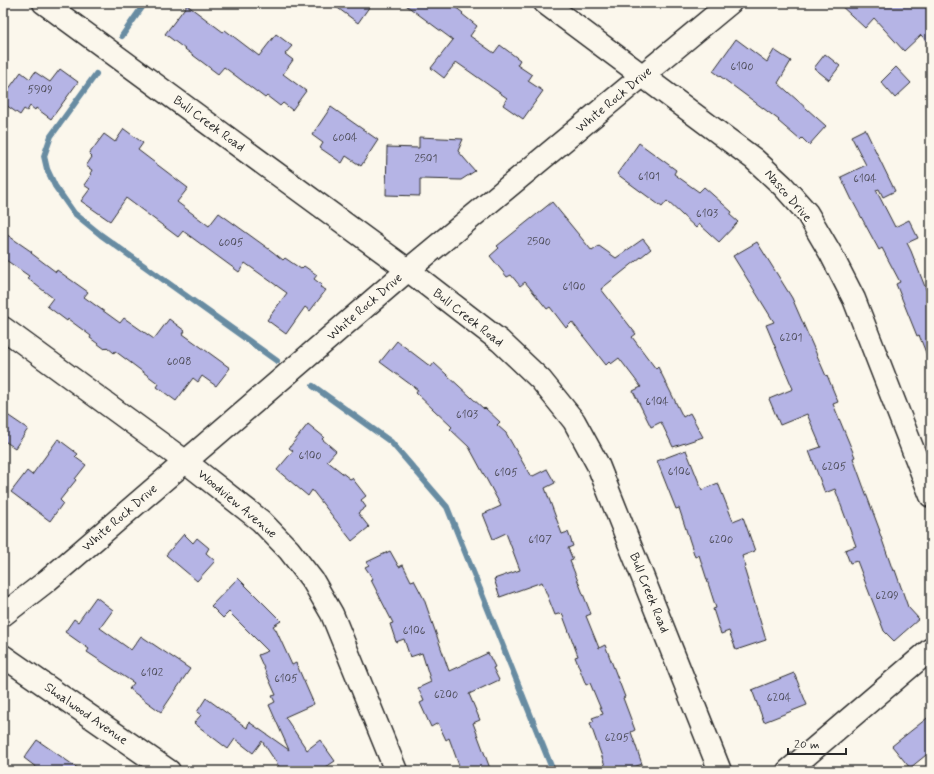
<svg xmlns="http://www.w3.org/2000/svg" width="934" height="774" font-family="Mynerve,sans-serif">
<style>
.lines{fill:none;stroke-linecap:round;stroke-linejoin:round}
.stream{stroke:#688ca2;stroke-width:6}
.building{fill:#b5b4e5;stroke:#2b2b2b}
.minor-casing{stroke:#2b2b2b;stroke-width:25}
.minor{stroke:#fbf7ec;stroke-width:22}
.labels{text-anchor:middle;dominant-baseline:central;stroke-width:4;stroke-linejoin:round;paint-order:stroke}
.number-label{font-size:11px;fill:#4e4d5a}
.street-label{font-size:13px;fill:#2b2b2b;stroke:#fbf7ec}
</style>
<rect width="100%" height="100%" fill="#fbf7ec"/>
<filter id="ink" filterUnits="userSpaceOnUse"><feTurbulence type="fractalNoise" baseFrequency=".025" numOctaves="2"/><feDisplacementMap in="SourceGraphic" scale="8" xChannelSelector="R" yChannelSelector="G"/><feConvolveMatrix kernelMatrix="1 2 1 2 8 2 1 2 1" color-interpolation-filters="sRGB"/></filter>
<g filter="url(#ink)">
<g class="lines">
<!-- stream -->
<path class="stream" d="M 122,36 L 145,3
M 96,74 L 51,136 L 44,156 L 47,169 L 55,186 L 74,213 L 101,235 L 277,361
M 313,386 L 391,442 L 447,507 L 553,771"/>
</g>
<!-- building -->
<path class="building" d="M 331,3 L 372,3 L 358,23 Z
M 403,3 L 450,3 L 463,13 L 462,14 L 477,26 L 470,36 L 494,53 L 500,45 L 520,60 L 517,65 L 532,75 L 528,81 L 543,91 L 523,119 L 503,105 L 507,98 L 456,62 L 444,78 L 431,68 L 453,40 Z
M 838,3 L 931,3 L 931,46 L 921,35 L 904,51 L 874,18 L 865,28 Z
M 187,5 L 223,32 L 225,30 L 259,56 L 276,34 L 292,46 L 285,54 L 293,60 L 283,74 L 306,91 L 292,110 L 283,103 L 280,106 L 267,96 L 265,98 L 224,67 L 218,74 L 165,34 Z
M 736,39 L 767,62 L 774,50 L 791,61 L 778,83 L 826,126 L 809,145 L 802,138 L 800,140 L 778,121 L 779,120 L 713,71 Z
M 825,54 L 840,66 L 829,80 L 814,68 Z
M 896,67 L 911,83 L 895,98 L 881,82 Z
M 60,69 L 78,82 L 51,119 L 36,108 L 35,110 L 30,106 L 27,111 L 24,109 L 20,115 L 3,103 L 3,97 L 21,72 L 30,79 L 35,72 L 50,82 Z
M 331,107 L 378,140 L 361,166 L 346,156 L 342,163 L 320,148 L 323,143 L 312,135 Z
M 124,129 L 143,143 L 138,150 L 188,188 L 177,202 L 209,226 L 219,213 L 273,252 L 283,260 L 285,258 L 301,269 L 304,266 L 317,275 L 314,279 L 322,285 L 320,287 L 326,290 L 310,311 L 305,307 L 286,334 L 267,320 L 287,293 L 245,263 L 239,272 L 183,231 L 178,237 L 126,198 L 110,221 L 81,201 L 90,189 L 84,185 L 91,175 L 90,174 L 92,170 L 86,166 L 92,157 L 89,154 L 104,134 L 115,142 Z
M 865,129 L 895,191 L 883,197 L 879,189 L 876,190 L 895,227 L 909,220 L 918,238 L 907,243 L 911,251 L 931,302 L 931,363 L 930,363 L 919,335 L 917,336 L 896,284 L 900,282 L 882,248 L 879,250 L 852,200 L 841,177 L 866,165 L 851,136 Z
M 419,137 L 463,139 L 458,151 L 475,171 L 461,180 L 420,179 L 420,196 L 386,195 L 387,147 L 419,148 Z
M 639,143 L 676,170 L 674,174 L 699,192 L 704,187 L 732,212 L 730,215 L 738,222 L 719,242 L 699,224 L 696,228 L 667,201 L 662,207 L 617,174 Z
M 552,202 L 592,251 L 599,246 L 616,258 L 643,239 L 651,249 L 601,289 L 636,334 L 632,337 L 656,369 L 658,367 L 683,417 L 690,413 L 703,437 L 673,447 L 661,422 L 651,427 L 633,391 L 641,387 L 619,358 L 611,364 L 609,362 L 606,365 L 572,322 L 566,328 L 550,307 L 547,309 L 525,282 L 520,286 L 511,275 L 507,277 L 490,256 L 499,248 L 497,246 Z
M 3,232 L 32,252 L 31,253 L 56,272 L 57,270 L 88,292 L 84,297 L 120,323 L 124,318 L 154,339 L 169,319 L 185,331 L 183,334 L 230,368 L 216,386 L 202,376 L 198,382 L 193,378 L 176,401 L 157,387 L 159,384 L 115,351 L 114,353 L 107,347 L 105,349 L 90,338 L 91,336 L 68,319 L 67,321 L 47,306 L 53,298 L 27,278 L 29,276 L 3,258 Z
M 757,242 L 792,298 L 826,376 L 827,375 L 838,402 L 833,404 L 855,457 L 853,458 L 865,491 L 880,531 L 879,531 L 893,571 L 895,570 L 908,607 L 919,619 L 894,641 L 884,631 L 857,561 L 850,563 L 845,550 L 856,546 L 835,489 L 825,493 L 809,451 L 821,447 L 807,414 L 780,425 L 769,399 L 793,389 L 766,325 L 774,322 L 733,256 Z
M 397,341 L 431,367 L 434,363 L 484,409 L 485,408 L 500,422 L 497,425 L 506,433 L 531,477 L 547,469 L 555,483 L 545,488 L 562,534 L 568,532 L 573,546 L 568,548 L 573,560 L 570,561 L 591,614 L 586,616 L 599,648 L 605,645 L 625,697 L 623,698 L 635,730 L 631,732 L 642,764 L 623,771 L 607,771 L 590,723 L 594,721 L 592,718 L 603,714 L 590,683 L 586,685 L 575,657 L 578,656 L 562,613 L 555,615 L 542,582 L 500,597 L 494,579 L 520,570 L 506,533 L 493,539 L 483,514 L 501,506 L 469,447 L 450,429 L 452,427 L 416,393 L 418,390 L 380,362 Z
M 3,412 L 28,429 L 15,448 L 3,440 Z
M 308,424 L 324,437 L 322,439 L 336,451 L 327,461 L 350,479 L 352,478 L 366,496 L 361,500 L 366,507 L 358,513 L 369,527 L 352,541 L 312,490 L 308,496 L 277,470 L 293,451 L 289,448 Z
M 58,439 L 78,454 L 75,457 L 86,465 L 75,479 L 76,480 L 60,500 L 63,503 L 50,521 L 11,492 L 27,471 L 32,475 Z
M 686,450 L 702,490 L 718,483 L 733,521 L 743,517 L 755,551 L 742,556 L 746,567 L 744,568 L 766,640 L 736,650 L 729,631 L 721,634 L 713,609 L 716,608 L 699,555 L 695,557 L 679,508 L 676,509 L 657,461 Z
M 184,534 L 193,543 L 197,538 L 209,548 L 206,553 L 215,561 L 197,581 L 166,555 Z
M 390,551 L 399,567 L 403,565 L 411,581 L 414,580 L 424,599 L 449,671 L 488,653 L 495,667 L 493,668 L 499,680 L 469,694 L 480,720 L 473,723 L 491,771 L 461,771 L 449,738 L 446,740 L 438,723 L 431,727 L 420,703 L 424,701 L 418,688 L 431,682 L 422,653 L 410,657 L 404,639 L 396,642 L 390,624 L 393,623 L 371,580 L 373,579 L 365,567 L 369,565 L 367,562 Z
M 238,578 L 281,621 L 273,626 L 276,630 L 292,665 L 296,663 L 314,704 L 285,717 L 307,750 L 320,740 L 335,761 L 320,771 L 282,771 L 262,741 L 253,753 L 235,739 L 228,749 L 194,723 L 201,715 L 197,712 L 206,698 L 247,728 L 249,722 L 289,750 L 269,705 L 275,702 L 272,696 L 276,695 L 258,655 L 268,651 L 229,612 L 223,618 L 211,606 Z
M 96,597 L 113,610 L 100,628 L 131,650 L 141,636 L 190,669 L 161,712 L 129,689 L 134,683 L 87,652 L 89,649 L 65,632 L 74,619 L 78,622 Z
M 794,673 L 807,705 L 764,722 L 752,690 Z
M 931,715 L 931,751 L 910,768 L 892,746 Z
M 37,740 L 82,771 L 41,771 L 24,758 Z"/>
<g class="lines">
<defs>
<path id="minor" d="M 44,3 L 408,270 L 500,341 L 541,380 L 574,421 L 598,465 L 720,771
M 545,3 L 754,159 L 783,186 L 807,213 L 831,254 L 854,299 L 931,496
M 3,328 L 186,462 L 261,521 L 289,550 L 313,581 L 332,614 L 396,771
M 3,615 L 48,580 L 408,270 L 730,3
M 3,656 L 169,771
M 788,771 L 931,649"/>
</defs>
<!-- minor casing -->
<use href="#minor" class="minor-casing"/>
<!-- minor -->
<use href="#minor" class="minor"/>
</g>
</g>
<g class="labels">
<!-- number labels -->
<g class="number-label">
<text x="742" y="67">6100</text>
<text x="40" y="90">5909</text>
<text x="345" y="138">6004</text>
<text x="426" y="159">2501</text>
<text x="649" y="177">6101</text>
<text x="865" y="179">6104</text>
<text x="707" y="214">6103</text>
<text x="539" y="242">2500</text>
<text x="231" y="243">6005</text>
<text x="574" y="287">6100</text>
<text x="791" y="338">6201</text>
<text x="179" y="362">6008</text>
<text x="657" y="402">6104</text>
<text x="467" y="415">6103</text>
<text x="310" y="456">6100</text>
<text x="834" y="467">6205</text>
<text x="679" y="472">6106</text>
<text x="506" y="473">6105</text>
<text x="540" y="540">6107</text>
<text x="721" y="540">6200</text>
<text x="887" y="596">6209</text>
<text x="414" y="631">6106</text>
<text x="152" y="673">6102</text>
<text x="286" y="679">6105</text>
<text x="446" y="695">6200</text>
<text x="779" y="698">6204</text>
<text x="617" y="738">6205</text>
</g>
<!-- street labels -->
<g class="street-label">
<text transform="translate(614 100) rotate(-40)">White Rock Drive</text>
<text transform="translate(209 124) rotate(36)">Bull Creek Road</text>
<text transform="translate(788 196) rotate(49)">Nasco Drive</text>
<text transform="translate(365 307) rotate(-41)">White Rock Drive</text>
<text transform="translate(468 318) rotate(38)">Bull Creek Road</text>
<text transform="translate(237 504) rotate(40)">Woodview Avenue</text>
<text transform="translate(120 518) rotate(-41)">White Rock Drive</text>
<text transform="translate(649 593) rotate(68)">Bull Creek Road</text>
<text transform="translate(86 714) rotate(35)">Shoalwood Avenue</text>
</g>
</g>
<!-- margin -->
<rect width="934" height="774" fill="none" stroke="#fbf7ec" stroke-width="16"/>
<rect x="8" y="8" width="918" height="758" fill="none" stroke="#2b2b2b" stroke-width="1.5" filter="url(#ink)"/>
<!-- scale -->
<path d="M788 748v6h58v-6" fill="none" stroke="#2b2b2b" stroke-width="2"/>
<text x="794" y="748" font-size="12" fill="#2b2b2b" stroke="#fbf7ec" stroke-width="3" paint-order="stroke">20 m</text>
</svg>
